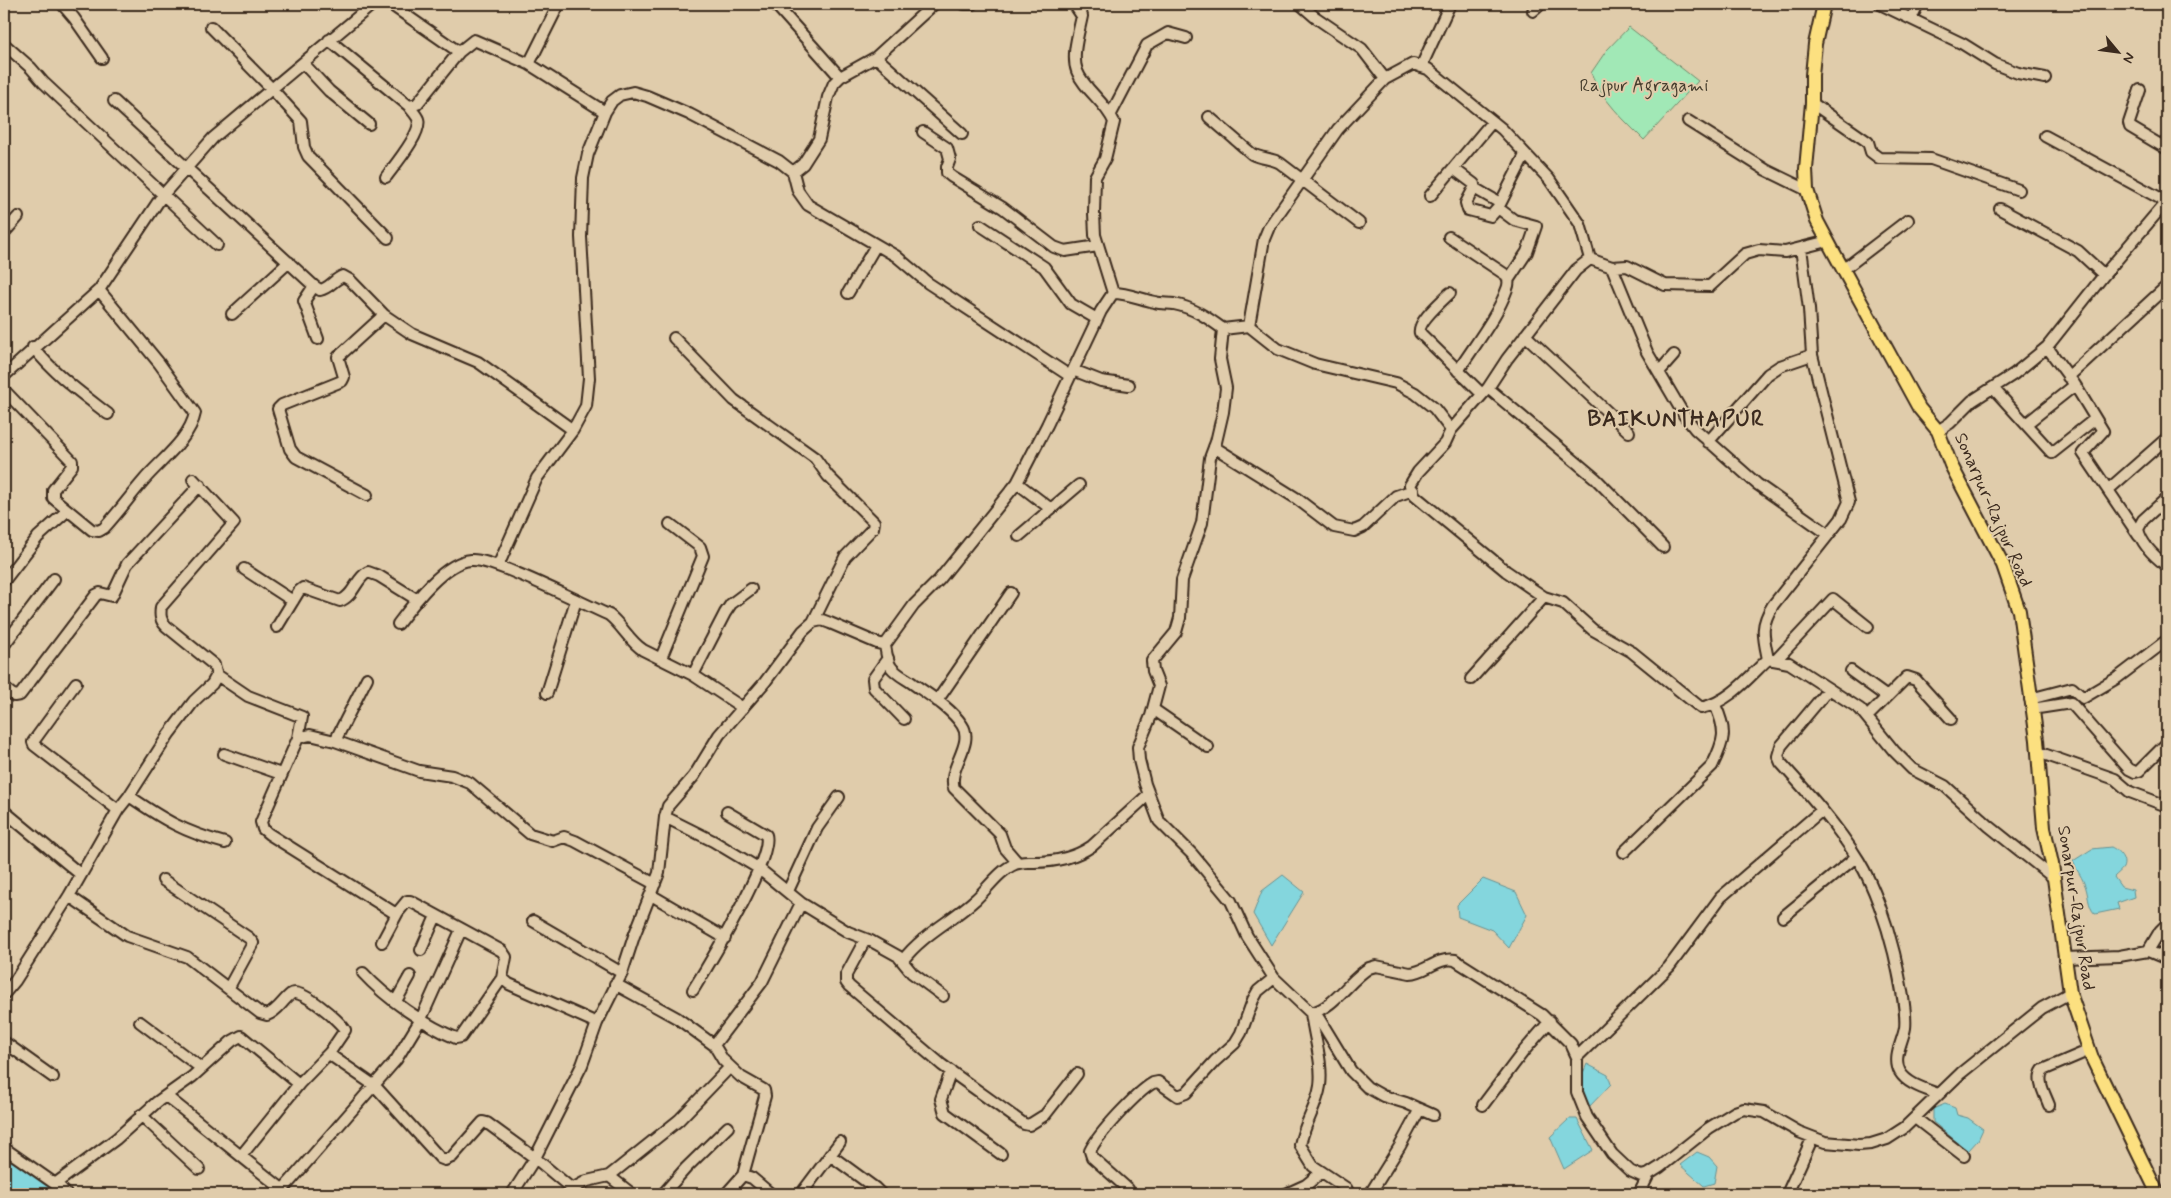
<svg xmlns="http://www.w3.org/2000/svg" width="2171" height="1198" font-family="Mynerve,sans-serif">
<style>
.green{fill:#a1e8b6;stroke:#6e896a}
.water{fill:#84d6dd;stroke:#679191}
.lines{fill:none;stroke-linecap:round;stroke-linejoin:round}
.minor-casing{stroke:#3b2a1e;stroke-width:14}
.major-casing{stroke:#3b2a1e;stroke-width:16}
.minor{stroke:#e0ccab;stroke-width:10}
.major{stroke:#fce080;stroke-width:12}
.labels{text-anchor:middle;dominant-baseline:central;stroke-width:4;stroke-linejoin:round;paint-order:stroke}
.park-label{font-size:18px;fill:#453d2d;stroke:#e0ccab}
.street-label{font-size:18px;fill:#3b2a1e;stroke:#e0ccab}
.district-label{font-size:22px;font-weight:bold;letter-spacing:1px;fill:#3b2a1e;stroke:#e0ccab}
</style>
<rect width="100%" height="100%" fill="#e0ccab"/>
<filter id="ink" filterUnits="userSpaceOnUse"><feTurbulence type="fractalNoise" baseFrequency=".02" numOctaves="2"/><feDisplacementMap in="SourceGraphic" scale="10" xChannelSelector="R" yChannelSelector="G"/><feConvolveMatrix kernelMatrix="1 2 1 2 8 2 1 2 1" color-interpolation-filters="sRGB"/></filter>
<g filter="url(#ink)">
<!-- green -->
<path class="green" d="M 1629,27 L 1698,81 L 1644,140 C 1624,120 1602,100 1591,73 L 1606,51 Z"/>
<!-- water -->
<path class="water" d="M 2111,847 C 2118,850 2127,859 2123,868 C 2121,871 2117,874 2114,877 L 2121,887 L 2133,890 L 2134,897 L 2117,903 L 2119,909 L 2095,914 C 2087,906 2089,893 2084,883 C 2081,875 2076,870 2073,861 L 2092,849 Z
M 1283,875 L 1304,892 L 1271,945 L 1253,914 L 1262,891 Z
M 1483,879 L 1516,892 L 1527,915 L 1509,948 L 1492,930 L 1458,917 L 1457,905 Z
M 1587,1064 L 1608,1075 L 1611,1084 L 1587,1109 L 1580,1080 Z
M 1945,1104 L 1955,1108 L 1957,1115 L 1968,1118 L 1983,1129 L 1978,1140 L 1968,1151 L 1933,1122 L 1933,1109 Z
M 1569,1119 L 1577,1119 L 1593,1150 L 1564,1169 L 1550,1137 Z
M 1697,1152 L 1709,1157 L 1717,1166 L 1714,1183 L 1704,1186 L 1680,1165 Z
M 11,1161 L 52,1184 L 59,1194 L 4,1194 L 4,1172 Z"/>
<g class="lines">
<defs>
<path id="minor" d="M 62,4 L 74,18 L 102,58
M 390,4 L 459,52
M 775,4 L 840,77
M 964,4 L 972,4
M 1074,4 L 1082,16 C 1079,32 1071,55 1077,71 C 1084,90 1105,101 1114,122 L 1105,159 L 1095,177 L 1094,213 L 1095,235 L 1113,293
M 1300,4 L 1315,17 L 1362,49 L 1385,79
M 1880,4 L 1963,44 L 1995,64 L 2018,73 L 2045,78
M 1533,11 L 1541,4
M 1911,19 L 1918,4
M 211,27 L 272,89 L 301,121 L 304,147 L 308,156 L 388,238
M 329,40 L 409,106 L 417,104 L 459,52 L 474,40 L 529,64 L 605,112
M 4,44 L 31,68 L 43,82 L 217,245
M 876,57 L 962,134
M 303,63 L 329,91 L 369,124
M 529,64 L 559,4
M 1421,67 L 1450,4
M 2140,90 L 2129,123 L 2130,127 L 2167,149
M 114,101 L 314,286 L 320,290 C 330,288 333,280 343,276 L 350,280 L 384,315 L 412,334 L 478,362 L 573,430
M 1812,103 L 1868,142 L 1871,152 L 1879,158 L 1931,159 L 2019,190
M 1111,114 L 1147,45 L 1168,33 L 1186,38
M 1209,117 L 1252,154 C 1262,159 1271,158 1280,163 L 1359,223
M 1688,121 L 1766,170 L 1807,190
M 923,132 L 947,148 L 950,159 L 947,167 L 947,173 L 952,177 L 1003,208 L 1054,247 L 1065,251 L 1098,246
M 2045,136 L 2167,202
M 1454,169 L 1474,184 L 1474,188
M 793,172 L 803,164 L 819,139 L 828,97 L 834,83 L 840,77 L 876,57 L 934,4
M 386,177 C 394,166 423,132 418,119 C 416,114 411,110 409,106
M 1430,196 L 1492,122
M 1498,208 L 1491,216 L 1468,210 L 1466,203 L 1474,188 L 1500,203
M 2000,209 L 2078,251 L 2104,275
M 980,225 L 1044,267 L 1071,304 L 1097,319
M 4,233 L 18,217
M 1449,237 L 1506,275 C 1509,279 1509,284 1507,289 C 1497,317 1474,346 1458,371
M 1828,241 L 1785,252 L 1759,250 L 1745,254 L 1710,286 L 1665,285 L 1627,266 L 1612,267 L 1590,259 L 1576,270 L 1507,359 L 1488,388 L 1451,430 L 1445,443 L 1418,472 L 1410,485 L 1415,496 L 1506,571 L 1544,597 L 1563,603 L 1593,630 L 1632,652 L 1701,708 C 1729,702 1748,678 1768,659 L 1789,663 L 1860,709 L 1894,751 L 1912,769 L 1945,786 L 1989,826 L 2054,878
M 1612,267 L 1647,352 L 1684,415 L 1695,429 L 1757,484 L 1828,534
M 1844,269 L 1908,220
M 1509,279 L 1527,252 L 1536,226 L 1514,220 L 1498,208 L 1525,155
M 314,286 L 304,301 L 318,339
M 848,293 L 876,245
M 1450,293 C 1441,302 1417,322 1420,333 L 1482,394
M 232,314 L 289,262
M 1249,326 L 1264,239 L 1269,227 L 1338,129 L 1385,79 L 1413,64 L 1428,69 L 1502,129 L 1549,179 L 1580,224 L 1590,259
M 1223,329 L 1249,326 L 1278,349 L 1315,364 L 1396,383 L 1415,393 L 1434,408 L 1451,430
M 1525,335 L 1629,432
M 674,338 L 734,400 L 815,458 L 828,476 L 874,522 L 873,528 L 845,557 L 813,622
M 33,347 C 54,374 81,393 108,414
M 1073,370 L 1101,381 L 1129,385
M 1659,372 L 1674,355
M 4,376 L 99,290 L 162,196 L 213,138 L 373,4
M 2068,377 L 2167,286
M 2075,385 L 2103,431 L 2083,453 L 2139,536
M 1488,388 L 1595,478 L 1663,547
M 1993,388 L 2052,453 L 2095,419
M 4,390 L 72,461 L 72,466 L 53,490 L 53,498 L 92,530 L 99,531 L 104,528 C 118,513 130,496 144,480 C 160,461 190,439 195,413 L 159,363 L 99,290
M 2026,424 L 2075,385 L 2047,347
M 1938,431 L 1950,423 L 1972,401 L 2014,374 L 2047,347 L 2104,275 L 2166,202
M 1708,442 L 1768,374 L 1780,366 L 1812,355
M 1214,447 L 1296,498 L 1334,527 L 1354,531 L 1363,527 L 1396,496 L 1413,490
M 1017,483 L 1051,509
M 2109,489 L 2167,438
M 367,495 L 296,457 L 290,449 L 278,409 L 282,405 L 342,381 L 344,377 L 338,357 L 384,315
M 2167,498 L 2143,520 L 2138,529 C 2141,544 2155,557 2167,566
M 1019,536 L 1079,485
M 498,566 L 537,478 L 573,430 L 586,406 L 589,378 L 581,237 L 583,178 L 588,154 L 605,112 L 612,101 L 620,95 L 633,92 L 647,96 L 689,114 L 779,161 L 793,172 L 798,191 L 808,205 L 896,256 L 928,283 L 1070,376
M 244,569 L 293,601
M 4,581 L 38,537 L 67,511
M 398,624 C 413,604 444,562 471,560 C 494,558 583,604 609,615 C 622,625 629,641 643,650 L 693,675 L 743,708
M 277,627 L 299,591 L 303,588 L 340,601 C 354,596 356,578 368,572 L 379,576 L 416,599
M 4,645 L 54,579
M 885,645 C 886,651 887,661 891,667 C 896,674 905,678 912,683 C 929,695 951,708 962,725 C 975,744 947,768 954,788 L 1000,834 L 1005,848 L 1018,863
M 661,658 L 703,556 L 700,547 L 670,524
M 888,658 L 873,679 L 874,688 L 904,719
M 1768,659 C 1763,635 1760,626 1773,605 L 1841,519 L 1849,502 L 1812,355 L 1809,309 L 1801,248
M 1776,660 L 1833,599 L 1868,627
M 1851,671 L 1887,697
M 217,675 L 248,696 L 302,717 L 298,738
M 693,675 L 725,613 L 731,604 L 751,589
M 1471,679 L 1544,597
M 76,683 L 33,742 L 34,745 L 118,810
M 4,688 L 14,696 L 20,695 L 96,595 L 100,593 L 112,596 L 127,564 L 200,485
M 1828,690 L 1781,746 L 1778,756 L 1781,763 C 1809,794 1837,825 1859,861 C 1874,886 1887,924 1894,953 C 1898,970 1907,1012 1905,1028 C 1903,1041 1892,1058 1900,1072 C 1907,1084 1925,1089 1938,1094
M 547,693 L 576,600
M 2030,699 L 2072,688 L 2083,698 L 2117,678 L 2167,640
M 937,701 L 1011,593
M 1153,709 L 1208,747
M 2032,709 L 2071,703 L 2129,769 L 2135,772 L 2139,771 L 2167,743
M 1867,717 L 1907,677 L 1916,680 L 1951,719
M 335,741 L 367,678
M 2038,752 L 2115,779 L 2130,792 L 2167,806
M 224,754 L 281,774
M 129,796 C 164,820 184,832 225,843
M 4,811 L 80,874
M 665,817 L 713,841 L 758,868 L 801,903 L 848,932 L 871,941 L 898,956 L 912,973 L 943,996
M 1624,852 L 1712,766 C 1725,740 1727,731 1715,705
M 163,880 L 249,938 L 253,943 L 229,987
M 788,891 L 817,828 L 839,797
M 651,895 L 725,938
M 69,896 L 127,936 L 187,957 L 260,1013 L 267,1015 C 278,1011 282,1001 291,994 C 301,987 340,1021 345,1030 L 330,1052 L 333,1057 L 375,1086 L 440,1158 L 445,1160 L 452,1157 L 483,1122 L 487,1123 L 535,1158 L 572,1189
M 1783,917 L 1856,857
M 533,921 L 622,973
M 865,940 L 846,975 L 846,982 L 849,986 L 942,1065 L 1024,1124 L 1029,1125 L 1045,1115 L 1077,1074
M 382,942 L 398,912
M 421,950 L 436,916
M 2148,951 L 2160,931 L 2167,924
M 2065,958 L 2119,956 L 2148,951 L 2167,959
M 903,960 C 923,934 952,921 976,899 C 988,888 1000,870 1015,864 C 1022,861 1027,862 1034,862 C 1054,862 1076,857 1092,846 L 1149,794
M 363,973 C 386,998 424,1025 456,1038 L 461,1037 L 502,978
M 615,984 L 677,1018 L 714,1045 L 723,1060 L 741,1077 L 764,1090 L 765,1096 L 743,1175
M 693,990 C 708,966 774,857 766,835 L 727,812
M 4,994 L 15,981 L 69,896 L 118,810 L 129,796 L 169,734 L 194,701 L 212,684 L 217,675 L 214,665 L 166,626 C 160,620 160,615 161,607 L 234,523 L 193,479
M 396,1001 L 410,976
M 1315,1012 L 1351,1071 L 1367,1087 L 1383,1096 L 1406,1103 L 1433,1115
M 1311,1013 C 1314,1037 1323,1062 1320,1086 C 1317,1107 1304,1124 1300,1145 L 1313,1166 L 1346,1188 L 1349,1194
M 140,1022 L 201,1068
M 597,1023 L 509,984 L 502,978 L 506,957 L 502,951 L 410,901 L 407,901 L 398,912 L 393,912 L 269,834 L 263,829 L 261,822 L 298,738 L 310,735 L 335,741 L 419,771 L 452,776 L 470,783 L 530,834 L 553,841 L 564,837 L 575,841 L 655,884
M 4,1042 L 53,1077
M 714,1045 L 762,982 L 801,903
M 1577,1057 L 1669,967 L 1721,897 L 1822,810
M 951,1071 L 941,1099 L 945,1113 L 1001,1154
M 166,1096 L 282,1189
M 1483,1105 L 1523,1052 L 1550,1021
M 2049,1105 C 2045,1094 2036,1080 2043,1070 L 2090,1050
M 141,1115 L 199,1169
M 1915,1118 L 1964,1156
M 4,1148 L 61,1188 L 66,1194
M 830,1155 L 875,1188 L 881,1194
M 241,1156 L 299,1084 L 330,1052
M 609,1176 L 632,1194
M 55,1184 L 116,1139 L 157,1102 L 192,1077 L 232,1041 L 241,1036 L 299,1084
M 1128,1189 L 1092,1157 L 1090,1151 C 1098,1134 1137,1092 1153,1083 L 1158,1082 L 1178,1096 L 1186,1093 L 1215,1061 L 1235,1043 L 1241,1033 L 1253,1000 L 1258,991 L 1274,978
M 279,1194 L 396,1060 L 421,1019 L 461,930
M 512,1194 L 535,1158 L 582,1065 L 597,1023 L 622,973 L 634,936 L 659,873 L 665,817 L 668,806 L 694,776 L 719,735 L 765,682 L 803,631 L 813,622 L 822,620 L 830,623 L 877,643 L 885,645 L 914,605 L 939,580 L 1017,483 L 1047,425 L 1101,311 L 1113,293 C 1128,293 1140,299 1155,302 C 1161,304 1168,303 1174,304 C 1194,308 1208,318 1223,329 L 1220,359 L 1226,388 L 1223,412 L 1216,442 L 1210,458 L 1202,523 L 1182,580 L 1180,618 L 1176,632 L 1152,661 L 1153,671 L 1159,686 L 1151,716 L 1138,747 L 1139,760 L 1145,784 L 1159,821 L 1192,854 L 1231,901 L 1247,936 L 1274,978 L 1311,1013 C 1334,1008 1349,980 1369,968 L 1376,966 L 1410,973 C 1427,972 1437,957 1455,960 L 1542,1015 L 1571,1044 L 1577,1057 L 1577,1092 L 1587,1117 L 1612,1154 L 1630,1171 L 1641,1176 L 1649,1174 L 1660,1167 L 1709,1128 L 1735,1112 L 1744,1109 L 1764,1112 L 1799,1132 L 1825,1142 L 1859,1145 L 1871,1144 L 1887,1139 L 1904,1128 L 1961,1073 L 2042,1008 L 2070,993
M 571,1194 L 572,1189 L 587,1181 L 609,1176 L 679,1120 L 730,1067
M 663,1194 L 686,1168 L 728,1127
M 726,1194 L 743,1175 L 752,1178 L 771,1194
M 801,1194 L 840,1142
M 1286,1194 L 1306,1185 L 1322,1172
M 1370,1194 L 1400,1146 L 1420,1109
M 1639,1194 L 1649,1174
M 1787,1194 L 1812,1139"/>
<path id="major" d="M 1824,4 L 1815,44 L 1812,75 L 1812,103 L 1806,169 L 1807,190 L 1817,221 L 1833,251 L 1919,408 L 1938,431 L 1951,465 L 2003,565 L 2019,611 L 2037,740 L 2044,828 L 2052,864 L 2070,993 L 2092,1058 L 2158,1194"/>
</defs>
<!-- minor casing -->
<use href="#minor" class="minor-casing"/>
<!-- major casing -->
<use href="#major" class="major-casing"/>
<!-- minor -->
<use href="#minor" class="minor"/>
<!-- major -->
<use href="#major" class="major"/>
</g>
</g>
<g class="labels">
<!-- park labels -->
<g class="park-label">
<text x="1644" y="86">Rajpur Agragami</text>
</g>
<!-- street labels -->
<g class="street-label">
<text transform="translate(1993 510) rotate(66)">Sonarpur-Rajpur Road</text>
<text transform="translate(2076 908) rotate(81)">Sonarpur-Rajpur Road</text>
</g>
<!-- district labels -->
<g class="district-label">
<text x="1676" y="420">BAIKUNTHAPUR</text>
</g>
</g>
<!-- margin -->
<rect width="2171" height="1198" fill="none" stroke="#e0ccab" stroke-width="20"/>
<rect x="10" y="10" width="2151" height="1178" fill="none" stroke="#3b2a1e" stroke-width="2" filter="url(#ink)"/>
<!-- north arrow -->
<g transform="translate(2118 52) rotate(119)" stroke="#e0ccab" stroke-width="4" paint-order="stroke">
<path d="M0-4L9 19L0 12L-9 19Z" fill="#3b2a1e"/>
<text y="-8" font-size="14" font-weight="bold" text-anchor="middle" fill="#3b2a1e">N</text>
</g>
</svg>
